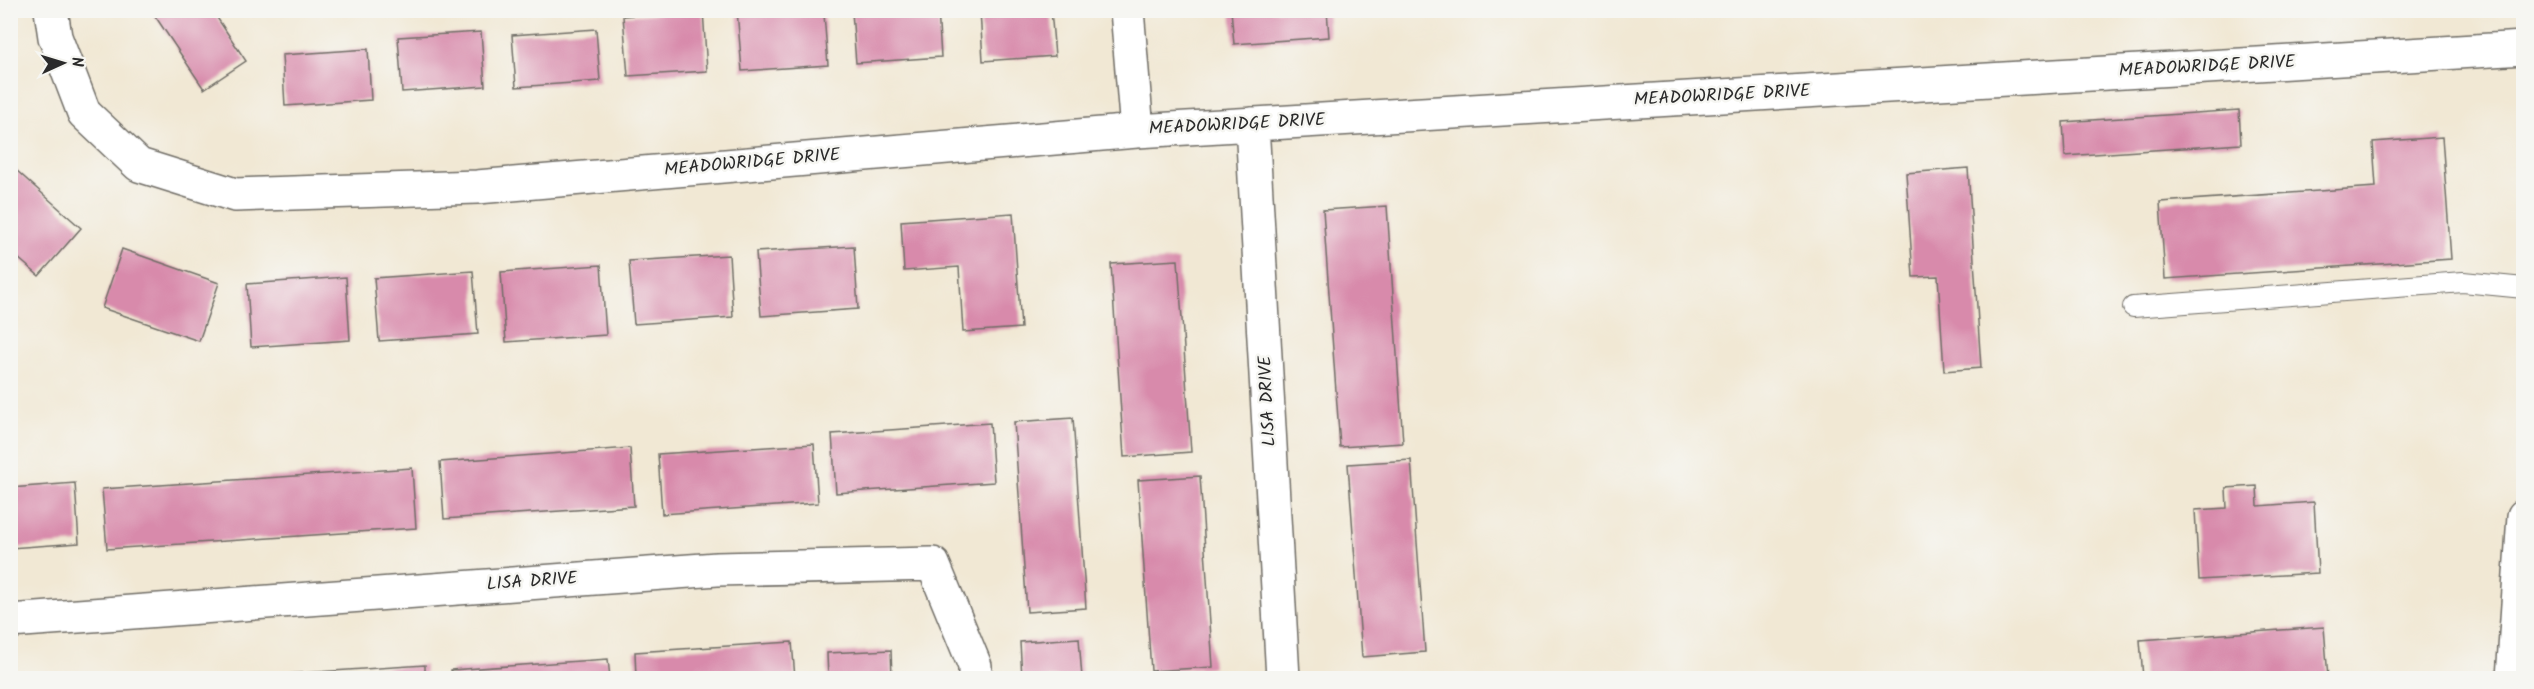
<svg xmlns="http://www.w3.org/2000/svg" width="2534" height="689" font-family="Kalam,sans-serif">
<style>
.building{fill:#d88aab}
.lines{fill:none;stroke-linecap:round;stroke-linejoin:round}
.service-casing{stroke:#706d66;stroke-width:22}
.minor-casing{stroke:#706d66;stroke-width:36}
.tertiary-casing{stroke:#706d66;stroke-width:36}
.service{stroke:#fff;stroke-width:20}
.minor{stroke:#fff;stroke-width:33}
.tertiary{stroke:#fff;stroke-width:33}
.labels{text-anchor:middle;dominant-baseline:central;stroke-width:5;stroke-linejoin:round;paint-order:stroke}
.street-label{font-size:18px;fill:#2b2b2b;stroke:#f6f6f2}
</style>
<rect width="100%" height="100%" fill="#f6f6f2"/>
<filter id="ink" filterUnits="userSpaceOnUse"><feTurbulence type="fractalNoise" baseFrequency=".0167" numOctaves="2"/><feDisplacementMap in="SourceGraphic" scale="12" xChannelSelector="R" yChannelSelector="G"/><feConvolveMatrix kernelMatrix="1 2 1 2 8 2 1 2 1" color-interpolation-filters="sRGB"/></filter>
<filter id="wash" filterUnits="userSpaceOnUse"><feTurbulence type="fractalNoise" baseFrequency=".008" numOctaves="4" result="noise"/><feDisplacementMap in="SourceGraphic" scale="24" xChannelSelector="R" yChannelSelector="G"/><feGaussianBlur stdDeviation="1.35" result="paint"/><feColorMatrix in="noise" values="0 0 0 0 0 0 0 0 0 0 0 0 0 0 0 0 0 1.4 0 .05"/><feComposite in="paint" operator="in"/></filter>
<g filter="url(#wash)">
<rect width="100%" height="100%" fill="#f1e8d4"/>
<g id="blocks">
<!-- building -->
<path class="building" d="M 151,10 L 212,10 L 246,61 L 204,89 Z
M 703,10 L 707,71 L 628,76 L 623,16 Z
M 737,10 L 797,10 L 797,16 L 824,14 L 828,65 L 742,71 Z
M 870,10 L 938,10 L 941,57 L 856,63 L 852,12 Z
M 980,10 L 1051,10 L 1055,56 L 983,61 Z
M 1231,10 L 1327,10 L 1329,37 L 1234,44 Z
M 596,29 L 600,81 L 516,87 L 512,35 Z
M 481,32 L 485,86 L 402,92 L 398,37 Z
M 368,49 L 371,100 L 285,106 L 282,55 Z
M 2239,110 L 2241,144 L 2065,156 L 2063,122 Z
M 2442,137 L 2451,259 L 2165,279 L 2160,202 L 2376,187 L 2373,142 Z
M 1968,168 L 1981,368 L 1944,371 L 1938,276 L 1913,277 L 1906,173 Z
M 16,170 L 81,228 L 39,276 L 10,251 L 10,176 Z
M 1387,206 L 1403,443 L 1340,447 L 1323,210 Z
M 1013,213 L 1021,328 L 963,332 L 959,267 L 904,271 L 901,221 Z
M 854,246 L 858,309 L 761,316 L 756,252 Z
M 122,249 L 219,283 L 199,341 L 102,308 Z
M 729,255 L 733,317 L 634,324 L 629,261 Z
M 1178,260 L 1191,452 L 1124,457 L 1111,264 Z
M 601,265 L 606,335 L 506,342 L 501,272 Z
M 473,271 L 478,334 L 379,341 L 374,278 Z
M 346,277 L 350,340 L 251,347 L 247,284 Z
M 1073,418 L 1086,608 L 1027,612 L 1014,422 Z
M 990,423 L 994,482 L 836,493 L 832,434 Z
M 814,444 L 818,503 L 662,514 L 658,454 Z
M 630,448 L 634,506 L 444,519 L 440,462 Z
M 1411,460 L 1425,652 L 1362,657 L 1348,464 Z
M 412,468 L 416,528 L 107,549 L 102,489 Z
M 1200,476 L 1213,667 L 1151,671 L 1138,480 Z
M 75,483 L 79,543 L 10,548 L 10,488 Z
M 2257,486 L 2258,506 L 2314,502 L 2318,573 L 2199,580 L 2195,510 L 2227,508 L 2226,488 Z
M 2324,627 L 2328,678 L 2143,678 L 2140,640 Z
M 1079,638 L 1082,678 L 1022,678 L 1020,642 Z
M 792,642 L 795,678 L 636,678 L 635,652 Z
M 891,650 L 892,678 L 828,678 L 827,653 Z
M 608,659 L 610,678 L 452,678 L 451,670 Z
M 425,665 L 425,678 L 240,678 L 240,677 Z"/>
</g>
</g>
<g filter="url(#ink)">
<use href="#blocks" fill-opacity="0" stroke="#706d66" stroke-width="1.5"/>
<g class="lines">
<defs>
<path id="service" d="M 2133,307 L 2463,282 L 2524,288"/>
<path id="minor" d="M 51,10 L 55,37 L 84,113 L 139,165 L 235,195 L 477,187 L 1137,131 L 2524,48
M 1127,10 L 1137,131
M 1252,124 L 1283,678
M 10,621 L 717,569 L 933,564 L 975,666 L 975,678"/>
<path id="tertiary" d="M 2513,678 L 2524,516"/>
</defs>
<!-- service casing -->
<use href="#service" class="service-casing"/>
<!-- minor casing -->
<use href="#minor" class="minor-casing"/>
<!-- tertiary casing -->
<use href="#tertiary" class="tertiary-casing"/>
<!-- service -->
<use href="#service" class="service"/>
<!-- minor -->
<use href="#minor" class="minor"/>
<!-- tertiary -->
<use href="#tertiary" class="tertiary"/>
</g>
</g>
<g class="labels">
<!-- street labels -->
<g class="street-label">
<text transform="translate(2207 67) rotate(-3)">MEADOWRIDGE DRIVE</text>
<text transform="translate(1722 96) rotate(-3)">MEADOWRIDGE DRIVE</text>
<text transform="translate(1237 125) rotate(-3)">MEADOWRIDGE DRIVE</text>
<text transform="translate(752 163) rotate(-5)">MEADOWRIDGE DRIVE</text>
<text transform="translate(1268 401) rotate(-93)">LISA DRIVE</text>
<text transform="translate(532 582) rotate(-4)">LISA DRIVE</text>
</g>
</g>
<!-- margin -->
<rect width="2534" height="689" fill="none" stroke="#f6f6f2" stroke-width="36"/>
<!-- north arrow -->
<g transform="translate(63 63) rotate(86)" stroke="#f6f6f2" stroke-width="4.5" paint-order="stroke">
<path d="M0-4.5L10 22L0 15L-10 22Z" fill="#2b2b2b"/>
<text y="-9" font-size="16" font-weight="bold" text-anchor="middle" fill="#2b2b2b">N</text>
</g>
</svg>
